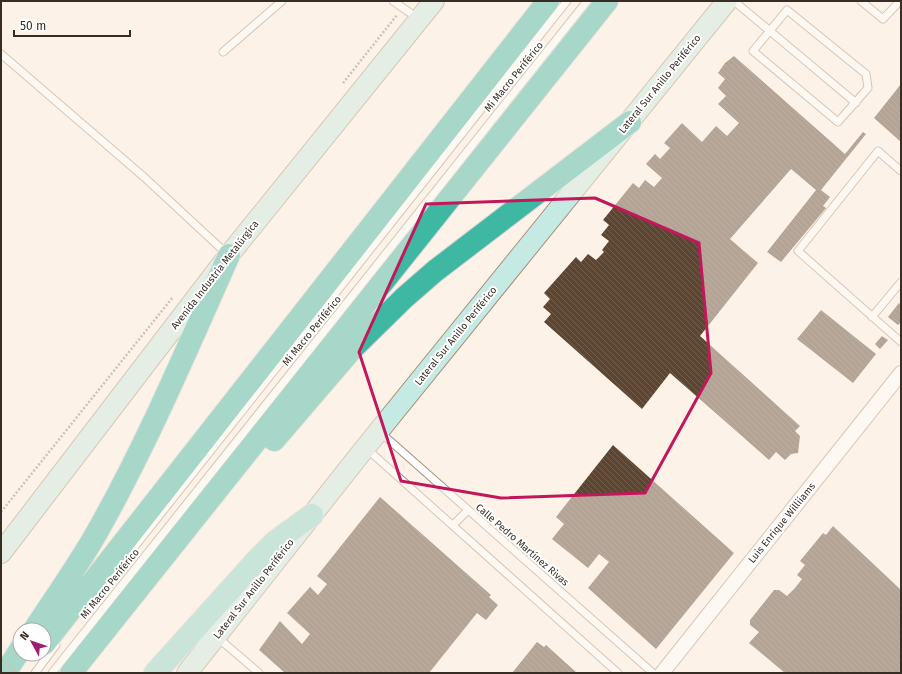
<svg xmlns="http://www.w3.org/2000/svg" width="902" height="674" font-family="'Fira Sans',sans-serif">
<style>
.building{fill:url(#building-back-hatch)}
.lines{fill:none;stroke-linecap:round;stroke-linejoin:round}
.lane-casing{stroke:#a9907a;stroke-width:9}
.street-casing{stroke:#a9907a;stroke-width:16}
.secondary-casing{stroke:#a9907a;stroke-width:22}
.primary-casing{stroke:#d3d1cf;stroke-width:24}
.highway-casing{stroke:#d3d1cf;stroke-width:24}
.path{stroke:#938980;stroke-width:2.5;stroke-dasharray:2 2;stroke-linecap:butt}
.lane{stroke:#fff;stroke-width:7}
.street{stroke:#fff;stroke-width:14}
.secondary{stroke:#c5e9e3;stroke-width:20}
.primary{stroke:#8bd4c8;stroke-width:22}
.highway{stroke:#3eb7a3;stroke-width:22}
.path-bridge{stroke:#938980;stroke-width:2.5;stroke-dasharray:2 2;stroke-linecap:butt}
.marked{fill:none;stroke:#c2185b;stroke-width:3;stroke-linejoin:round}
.labels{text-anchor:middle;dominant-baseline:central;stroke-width:4;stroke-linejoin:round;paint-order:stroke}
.street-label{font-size:10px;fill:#372d24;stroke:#fff}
</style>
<defs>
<pattern id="building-back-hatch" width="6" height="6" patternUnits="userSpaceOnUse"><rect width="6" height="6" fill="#5c4632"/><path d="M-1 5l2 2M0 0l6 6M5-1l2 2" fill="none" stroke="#715e4e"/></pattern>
</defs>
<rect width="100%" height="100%" fill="#fdf2e8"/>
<!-- building -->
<path class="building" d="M 734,56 L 845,154 L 863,132 L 866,134 L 821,190 L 830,197 L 823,206 L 826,208 L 781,262 L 767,252 L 816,190 L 791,169 L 730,239 L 758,263 L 700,336 L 800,426 L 795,431 L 800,436 L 798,453 L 791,454 L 785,460 L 776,452 L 769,460 L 670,373 L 642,409 L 544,322 L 551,314 L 543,307 L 550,299 L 544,293 L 576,257 L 581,262 L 588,254 L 596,260 L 604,252 L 602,250 L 609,241 L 601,235 L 609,225 L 603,220 L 633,183 L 639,188 L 645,180 L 654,187 L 662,178 L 646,164 L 655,154 L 660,159 L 670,148 L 664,143 L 682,123 L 702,142 L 716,126 L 727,136 L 739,123 L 718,104 L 726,96 L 718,88 L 725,79 L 718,73 L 725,63 Z
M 901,84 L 901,142 L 874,118 Z
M 899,303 L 901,305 L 901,322 L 898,325 L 888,317 Z
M 821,310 L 876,354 L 853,383 L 797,339 Z
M 882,336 L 888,340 L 880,349 L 875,344 Z
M 613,445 L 734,553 L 656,649 L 588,588 L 609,562 L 599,554 L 588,568 L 552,539 L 564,524 L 556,517 Z
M 380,497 L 491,595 L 489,597 L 498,605 L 486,620 L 477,613 L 429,673 L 285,673 L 259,650 L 280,621 L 302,644 L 310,634 L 287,613 L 310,587 L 318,595 L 327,584 L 317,576 Z
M 833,526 L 901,590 L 901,673 L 785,673 L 749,643 L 759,632 L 750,625 L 750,620 L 774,590 L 779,590 L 787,596 L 795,588 L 802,579 L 797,575 L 805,565 L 800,561 L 823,533 L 826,535 Z
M 537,642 L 544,647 L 546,645 L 577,673 L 512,673 Z"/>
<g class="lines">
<defs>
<path id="lane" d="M 393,1 L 419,19
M 734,1 L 856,103
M 861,1 L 883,19 L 900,1
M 787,10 L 866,74 L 868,88 L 838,122 L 753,51 Z
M 223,52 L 282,1
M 1,54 L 144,177 L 227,254
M 901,171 L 878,151 L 798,251 L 901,342
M 872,317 L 901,282
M 380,432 L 653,673
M 367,449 L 618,673
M 453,525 L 468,510
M 94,598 L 567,1
M 217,637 L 259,673
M 35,673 L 56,645
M 52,673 L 587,1"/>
<path id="street" d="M 662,673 L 901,373"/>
<path id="secondary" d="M 1,553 L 229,255 L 434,1
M 187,673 L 365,448 L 727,1"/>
<path id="primary" d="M 155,673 L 257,560 L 275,542 L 312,515"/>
<path id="highway" d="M 274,440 L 353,348 L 404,298 L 435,271 L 630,122
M 34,630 C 55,598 77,567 96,534 C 147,444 187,349 229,255
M 44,644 L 548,1
M 5,673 L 20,650
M 71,673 L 607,1"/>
</defs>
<!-- lane casing -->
<use href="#lane" class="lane-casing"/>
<!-- street casing -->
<use href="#street" class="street-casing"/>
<!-- secondary casing -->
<use href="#secondary" class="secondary-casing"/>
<!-- primary casing -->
<use href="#primary" class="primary-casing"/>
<!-- highway casing -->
<use href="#highway" class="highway-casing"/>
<!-- path -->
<path class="path" d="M 343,83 L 397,15
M 1,512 L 173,297"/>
<!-- lane -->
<use href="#lane" class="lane"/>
<!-- street -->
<use href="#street" class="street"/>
<!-- secondary -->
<use href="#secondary" class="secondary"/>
<!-- primary -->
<use href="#primary" class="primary"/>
<!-- highway -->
<use href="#highway" class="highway"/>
<!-- path-bridge -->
<path class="path-bridge" d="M 2,660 L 17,673"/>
</g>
<!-- marked area -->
<path d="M0 0H902V674H0ZM 595,198 L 699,243 L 711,373 L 645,493 L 501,498 L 401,481 L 359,352 L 426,204 Z" fill="#fdf2e8" fill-opacity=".55" fill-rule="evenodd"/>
<path class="marked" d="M 595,198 L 699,243 L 711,373 L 645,493 L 501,498 L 401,481 L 359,352 L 426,204 Z"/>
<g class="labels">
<!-- street labels -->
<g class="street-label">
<text transform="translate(514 77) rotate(-51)">Mi Macro Periférico</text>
<text transform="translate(660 84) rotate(-51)">Lateral Sur Anillo Periférico</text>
<text transform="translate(215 275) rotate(-52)">Avenida Industria Metalúrgica</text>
<text transform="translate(312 331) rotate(-51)">Mi Macro Periférico</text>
<text transform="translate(456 336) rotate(-51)">Lateral Sur Anillo Periférico</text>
<text transform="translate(782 523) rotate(-51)">Luis Enrique Williiams</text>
<text transform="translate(522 545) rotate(41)">Calle Pedro Martínez Rivas</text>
<text transform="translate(110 584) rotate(-51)">Mi Macro Periférico</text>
<text transform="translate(254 589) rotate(-52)">Lateral Sur Anillo Periférico</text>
</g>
</g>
<!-- border -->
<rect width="902" height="674" fill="none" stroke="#372d24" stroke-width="4"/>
<!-- north arrow -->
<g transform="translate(32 642) rotate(310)"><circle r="19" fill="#ffffff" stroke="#afaba7"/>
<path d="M0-3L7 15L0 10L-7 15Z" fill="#9f1e70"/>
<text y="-6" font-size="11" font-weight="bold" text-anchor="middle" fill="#372d24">N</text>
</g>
<!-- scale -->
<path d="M14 30v6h116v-6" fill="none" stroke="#372d24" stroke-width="2"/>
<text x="20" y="30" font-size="12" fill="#372d24" stroke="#ffffff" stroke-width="3" paint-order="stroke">50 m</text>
</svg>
